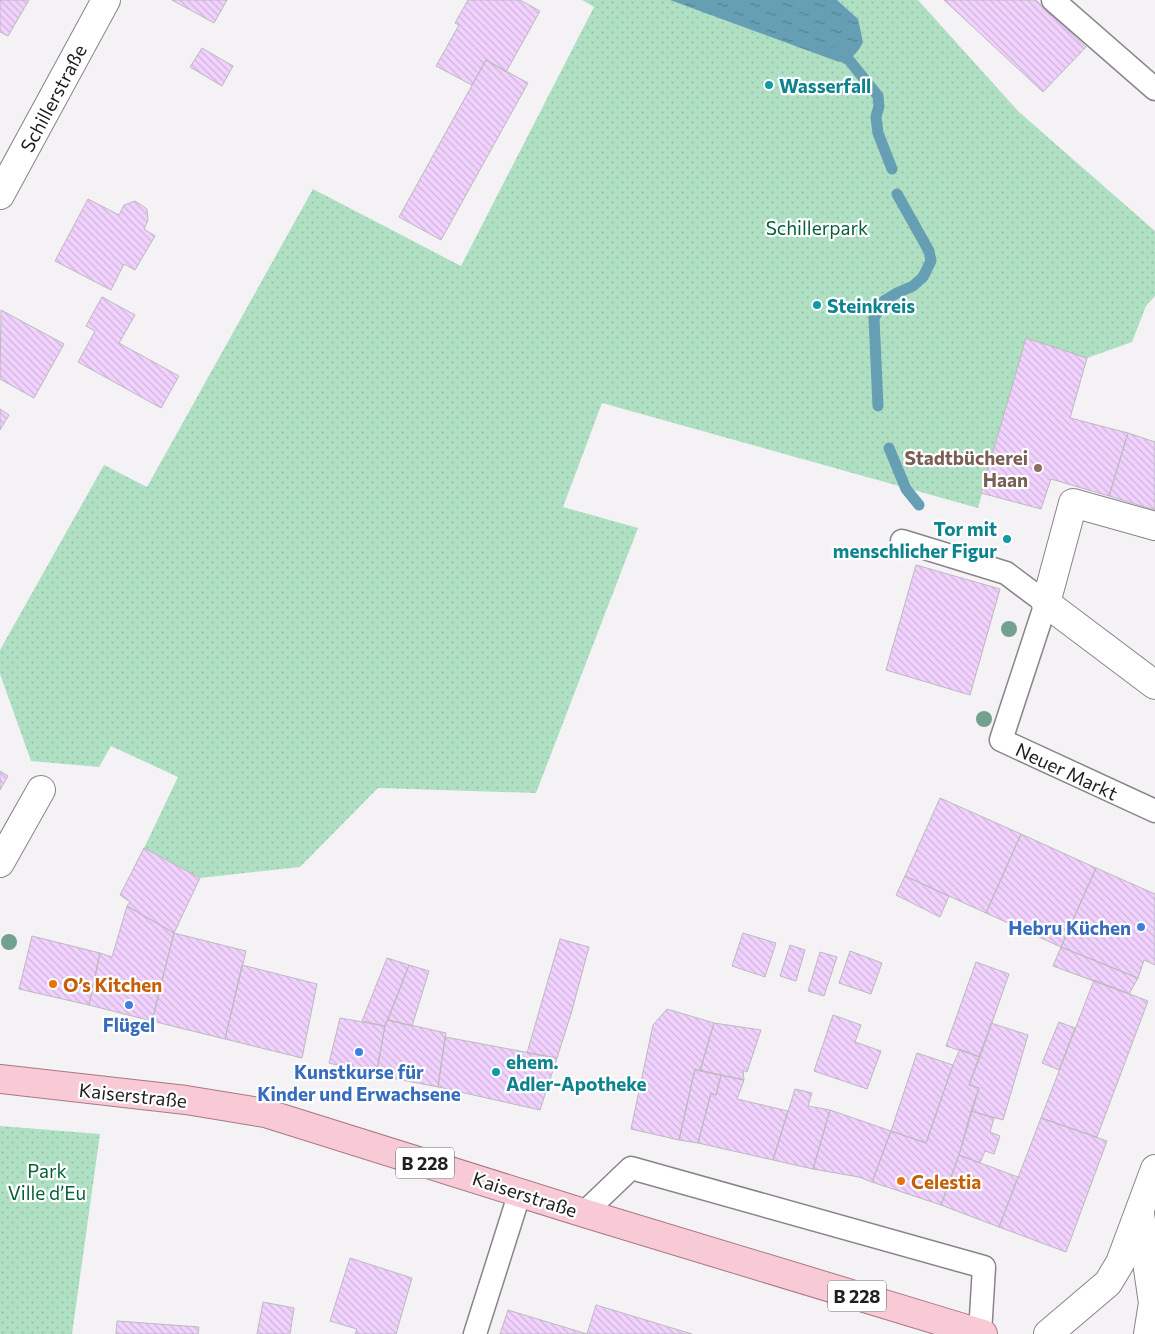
<svg xmlns="http://www.w3.org/2000/svg" width="1155" height="1334" font-family="Commissioner,sans-serif">
<style>
.park{fill:url(#park-dots)}
.water{fill:url(#water-ripples)}
.lines{fill:none;stroke-linecap:round;stroke-linejoin:round}
.stream{stroke:#669fb3;stroke-width:11}
.building{fill:url(#building-back-hatch);stroke:#bcbabd}
.service-casing{stroke:#878588;stroke-width:25}
.pedestrian-casing{stroke:#878588;stroke-width:30}
.minor-casing{stroke:#878588;stroke-width:30}
.primary-casing{stroke:#a97783;stroke-width:30}
.service{stroke:#fff;stroke-width:22}
.pedestrian{stroke:#fff;stroke-width:28}
.minor{stroke:#fff;stroke-width:28}
.primary{stroke:#f8cad5;stroke-width:28}
.tree{fill:#72a18f}
.culture-dot{fill:#0f9aa8;stroke:#fff;stroke-width:2}
.education-dot{fill:#8d6e63;stroke:#fff;stroke-width:2}
.shop-dot{fill:#3f7fe0;stroke:#fff;stroke-width:2}
.food-dot{fill:#e8710a;stroke:#fff;stroke-width:2}
.labels{text-anchor:middle;dominant-baseline:central;stroke-width:4.5;stroke-linejoin:round;paint-order:stroke}
.shield{fill:#fff;stroke:#626262;stroke-width:1}
.shield-label{font-size:18px;font-weight:bold;fill:#1f1e1f}
.culture-label{font-size:19px;font-weight:bold;fill:#0d838f;stroke:#fff;text-anchor:start}
.street-label{font-size:19px;fill:#1f1e1f;stroke:#fff}
.park-label{font-size:19px;fill:#075f3a;stroke:#fff}
.education-label{font-size:19px;font-weight:bold;fill:#785e54;stroke:#fff;text-anchor:end}
.shop-label{font-size:19px;font-weight:bold;fill:#366cbe;stroke:#fff}
.food-label{font-size:19px;font-weight:bold;fill:#c56008;stroke:#fff;text-anchor:start}
</style>
<defs>
<pattern id="park-dots" width="8" height="8" patternUnits="userSpaceOnUse" patternTransform="scale(1.25)"><rect width="8" height="8" fill="#b0e0c3"/><path d="M2 2h.1M6 6h.1" fill="none" stroke="#97c0a7" stroke-width="1.8" stroke-linecap="round"/></pattern>
<pattern id="water-ripples" width="26" height="14" patternUnits="userSpaceOnUse" patternTransform="scale(1.25)"><rect width="26" height="14" fill="#669fb3"/><path d="M2 4q2-2 4 0t4 0M15 11q2-2 4 0t4 0" fill="none" stroke="#538191"/></pattern>
<pattern id="building-back-hatch" width="6" height="6" patternUnits="userSpaceOnUse" patternTransform="scale(1.25)"><rect width="6" height="6" fill="#f1d2fe"/><path d="M-1 5l2 2M0 0l6 6M5-1l2 2" fill="none" stroke="#ceb4d9"/></pattern>
</defs>
<rect width="100%" height="100%" fill="#f5f2f6"/>
<!-- park -->
<path class="park" d="M 582,0 L 918,0 L 1019,112 L 1155,231 L 1155,296 L 1146,306 L 1132,342 L 1087,358 L 1026,338 L 978,508 L 602,403 L 563,507 L 638,528 L 536,793 L 378,788 L 300,867 L 200,878 L 144,848 L 178,777 L 111,746 L 99,767 L 31,761 L 0,674 L 0,650 L 104,465 L 147,487 L 313,189 L 461,266 L 594,7 Z
M 0,1126 L 100,1134 L 72,1334 L 0,1334 Z"/>
<!-- water -->
<path class="water" d="M 670,0 L 837,0 L 858,19 L 863,42 C 857,54 852,59 839,62 Z"/>
<g class="lines">
<!-- stream -->
<path class="stream" d="M 836,52 L 849,60 L 878,96 L 879,106 L 876,117 L 878,133 L 892,169
M 878,406 L 874,318 L 884,301 L 897,293 L 913,286 L 923,277 L 931,261 L 929,251 L 897,194
M 889,448 L 906,489 L 919,505"/>
</g>
<!-- building -->
<path class="building" d="M 0,0 L 29,0 L 8,36 L 0,32 Z
M 172,0 L 227,0 L 214,23 Z
M 468,0 L 520,0 L 540,11 L 506,72 L 486,60 L 472,85 L 436,66 L 459,25 L 455,23 Z
M 944,0 L 1036,0 L 1086,47 L 1043,92 Z
M 202,48 L 233,66 L 222,86 L 190,67 Z
M 486,60 L 528,83 L 441,240 L 399,217 Z
M 88,199 L 119,215 L 124,205 L 135,201 L 147,209 L 148,220 L 144,229 L 155,236 L 135,270 L 124,264 L 111,290 L 55,261 Z
M 102,297 L 135,315 L 119,343 L 179,376 L 161,408 L 78,362 L 95,331 L 86,326 Z
M 1,310 L 64,344 L 34,398 L 0,379 Z
M 1026,338 L 1087,358 L 1070,418 L 1128,433 L 1109,496 L 1051,479 L 1041,509 L 981,493 Z
M 0,409 L 9,415 L 0,430 Z
M 1128,433 L 1155,442 L 1155,510 L 1109,496 Z
M 916,565 L 1000,589 L 970,695 L 886,670 Z
M 0,771 L 8,776 L 0,790 Z
M 940,798 L 1021,834 L 986,913 L 905,876 Z
M 1021,834 L 1096,868 L 1061,947 L 986,913 Z
M 144,848 L 200,878 L 174,933 L 127,906 L 130,902 L 120,895 Z
M 1096,868 L 1155,894 L 1155,965 L 1144,960 L 1138,978 L 1061,947 Z
M 905,876 L 949,896 L 940,917 L 896,895 Z
M 127,906 L 174,933 L 152,1021 L 89,1005 L 100,953 L 112,957 Z
M 174,933 L 246,951 L 225,1039 L 152,1021 Z
M 743,933 L 776,943 L 765,977 L 732,966 Z
M 32,936 L 100,953 L 89,1005 L 19,989 Z
M 560,939 L 589,947 L 571,1014 L 557,1058 L 527,1053 Z
M 790,945 L 805,950 L 796,981 L 780,976 Z
M 1061,947 L 1138,978 L 1129,994 L 1053,966 Z
M 850,951 L 882,963 L 871,994 L 839,983 Z
M 820,952 L 837,957 L 824,996 L 808,991 Z
M 387,958 L 409,965 L 385,1026 L 362,1021 Z
M 976,962 L 1009,974 L 980,1057 L 946,1046 Z
M 242,965 L 317,984 L 302,1058 L 225,1039 Z
M 409,965 L 429,971 L 412,1026 L 388,1020 Z
M 1094,980 L 1148,1001 L 1097,1137 L 1041,1118 Z
M 667,1009 L 714,1023 L 700,1071 L 695,1069 L 679,1140 L 631,1129 L 653,1025 Z
M 833,1015 L 861,1025 L 855,1042 L 881,1051 L 867,1089 L 814,1071 Z
M 340,1018 L 385,1026 L 376,1075 L 329,1063 Z
M 388,1020 L 446,1033 L 438,1087 L 376,1075 L 385,1026 Z
M 1059,1022 L 1075,1028 L 1059,1070 L 1042,1063 Z
M 714,1023 L 761,1030 L 747,1072 L 743,1070 L 744,1080 L 700,1071 Z
M 991,1023 L 1028,1035 L 1003,1120 L 971,1111 L 979,1088 L 969,1085 Z
M 445,1037 L 557,1058 L 540,1110 L 438,1087 Z
M 960,1049 L 980,1057 L 969,1085 L 979,1088 L 959,1155 L 941,1205 L 872,1182 L 891,1131 L 926,1143 L 953,1065 Z
M 917,1053 L 953,1065 L 926,1143 L 891,1131 Z
M 695,1069 L 721,1075 L 716,1095 L 711,1093 L 698,1143 L 679,1140 Z
M 721,1075 L 744,1080 L 737,1099 L 788,1111 L 773,1160 L 698,1143 L 711,1093 L 716,1095 Z
M 795,1089 L 812,1093 L 808,1106 L 830,1110 L 813,1169 L 773,1160 Z
M 830,1110 L 891,1131 L 872,1182 L 859,1177 L 813,1169 Z
M 971,1111 L 994,1118 L 990,1132 L 1000,1136 L 994,1154 L 985,1151 L 980,1163 L 959,1155 Z
M 1041,1118 L 1107,1141 L 1066,1252 L 999,1227 Z
M 959,1155 L 1018,1177 L 999,1227 L 941,1205 Z
M 350,1258 L 412,1278 L 396,1334 L 355,1334 L 357,1329 L 330,1321 Z
M 263,1302 L 294,1308 L 290,1334 L 257,1334 Z
M 596,1305 L 692,1334 L 587,1334 Z
M 508,1310 L 587,1334 L 500,1334 Z
M 117,1321 L 199,1327 L 198,1334 L 116,1334 Z"/>
<g class="lines">
<defs>
<path id="service" d="M 1053,0 L 1155,89
M 902,541 L 1006,573 L 1046,603 L 1001,740 L 1155,811
M 584,1213 L 631,1168 L 984,1267 L 980,1333
M 475,1334 L 520,1192"/>
<path id="pedestrian" d="M 1155,526 L 1073,503 L 1046,603 L 1155,685
M 0,863 L 41,790"/>
<path id="minor" d="M 0,195 L 106,0
M 1140,1214 L 1153,1303 L 1148,1334
M 1048,1334 L 1108,1283 L 1120,1263 L 1155,1169"/>
<path id="primary" d="M 0,1079 L 186,1100 L 265,1113 L 584,1213 L 983,1334"/>
</defs>
<!-- service casing -->
<use href="#service" class="service-casing"/>
<!-- pedestrian casing -->
<use href="#pedestrian" class="pedestrian-casing"/>
<!-- minor casing -->
<use href="#minor" class="minor-casing"/>
<!-- primary casing -->
<use href="#primary" class="primary-casing"/>
<!-- service -->
<use href="#service" class="service"/>
<!-- pedestrian -->
<use href="#pedestrian" class="pedestrian"/>
<!-- minor -->
<use href="#minor" class="minor"/>
<!-- primary -->
<use href="#primary" class="primary"/>
</g>
<!-- trees -->
<g class="tree">
<circle cx="1009" cy="629" r="8"/>
<circle cx="984" cy="719" r="8"/>
<circle cx="9" cy="942" r="8"/>
</g>
<!-- markers -->
<g class="culture-dot">
<circle cx="769" cy="85" r="5"/>
<circle cx="817" cy="305" r="5"/>
<circle cx="1007" cy="539" r="5"/>
<circle cx="496" cy="1072" r="5"/>
</g>
<circle class="education-dot" cx="1038" cy="468" r="5"/>
<g class="shop-dot">
<circle cx="1141" cy="927" r="5"/>
<circle cx="129" cy="1005" r="5"/>
<circle cx="359" cy="1052" r="5"/>
</g>
<g class="food-dot">
<circle cx="53" cy="984" r="5"/>
<circle cx="901" cy="1181" r="5"/>
</g>
<g class="labels">
<!-- shield labels -->
<g class="shield">
<rect x="396" y="1147.5" width="58" height="31" rx="4"/>
<rect x="828" y="1280.5" width="58" height="31" rx="4"/>
</g>
<g class="shield-label">
<text x="425" y="1163">B 228</text>
<text x="857" y="1296">B 228</text>
</g>
<!-- culture labels -->
<g class="culture-label">
<text x="779" y="85">Wasserfall</text>
<text x="827" y="305">Steinkreis</text>
<text x="997" y="528" text-anchor="end">Tor mit<tspan x="997" dy="22">menschlicher Figur</tspan></text>
<text x="506" y="1061">ehem.<tspan x="506" dy="22">Adler-Apotheke</tspan></text>
</g>
<!-- street labels -->
<g class="street-label">
<text transform="translate(53 98) rotate(-62)">Schillerstraße</text>
<text transform="translate(1067 771) rotate(25)">Neuer Markt</text>
<text transform="translate(133 1095) rotate(6)">Kaiserstraße</text>
<text transform="translate(525 1194) rotate(18)">Kaiserstraße</text>
</g>
<!-- park labels -->
<g class="park-label">
<text x="817" y="227">Schillerpark</text>
<text x="47" y="1170">Park<tspan x="47" dy="22">Ville d’Eu</tspan></text>
</g>
<!-- education labels -->
<g class="education-label">
<text x="1028" y="457">Stadtbücherei<tspan x="1028" dy="22">Haan</tspan></text>
</g>
<!-- shop labels -->
<g class="shop-label">
<text x="1131" y="927" text-anchor="end">Hebru Küchen</text>
<text x="129" y="1024">Flügel</text>
<text x="359" y="1071">Kunstkurse für<tspan x="359" dy="22">Kinder und Erwachsene</tspan></text>
</g>
<!-- food labels -->
<g class="food-label">
<text x="63" y="984">O’s Kitchen</text>
<text x="911" y="1181">Celestia</text>
</g>
</g>
</svg>
